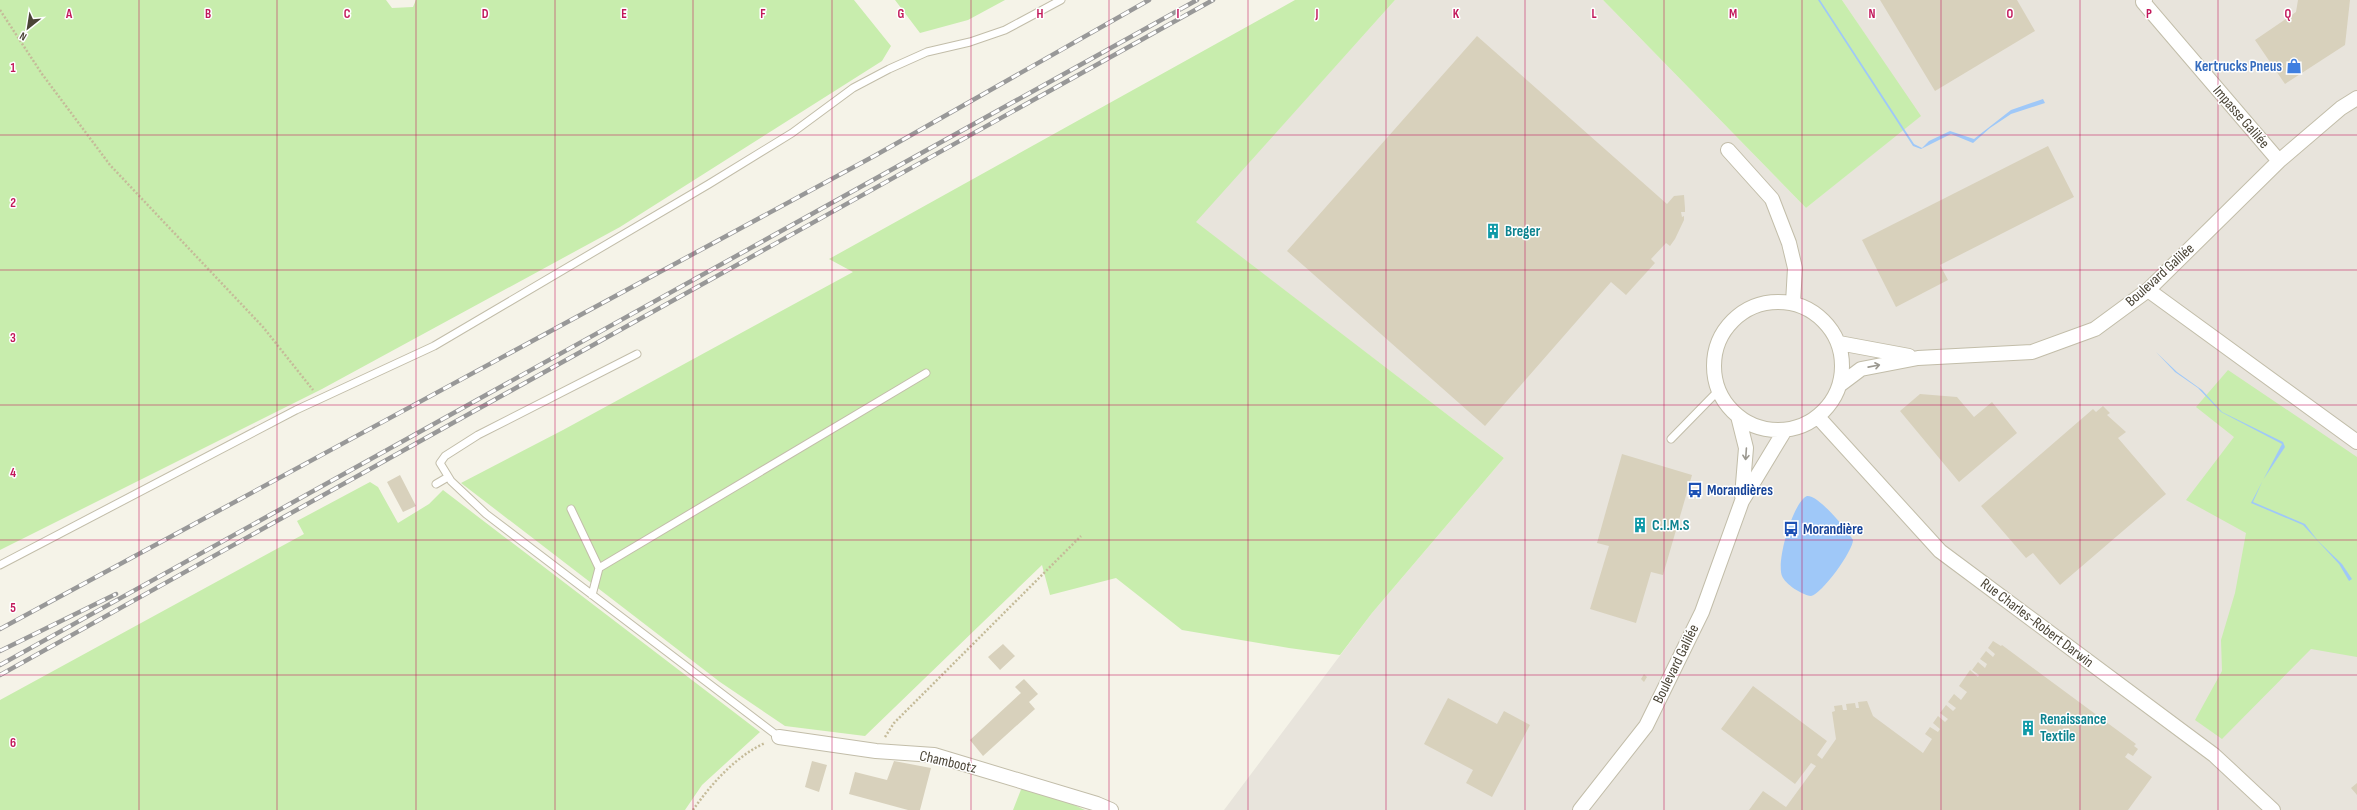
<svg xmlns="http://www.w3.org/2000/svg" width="2357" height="810" font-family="'Sofia Sans Condensed',sans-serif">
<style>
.industrial{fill:#e8e4dc}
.green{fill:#c8edad}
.water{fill:#9fc8f8}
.building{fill:#d8d1bc}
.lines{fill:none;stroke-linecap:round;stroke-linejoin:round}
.service-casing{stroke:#c2bda9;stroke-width:9}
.minor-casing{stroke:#c2bda9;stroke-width:16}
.path{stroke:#c5bb99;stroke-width:2.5;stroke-dasharray:2 2;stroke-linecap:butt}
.service{stroke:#fff;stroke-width:7}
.minor{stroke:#fff;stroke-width:14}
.rail-casing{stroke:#989898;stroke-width:4.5}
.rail{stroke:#fff;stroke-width:3;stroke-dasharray:9;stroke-linecap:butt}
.oneway{stroke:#9b9890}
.grid{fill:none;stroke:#c2185b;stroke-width:1;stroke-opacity:0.55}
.labels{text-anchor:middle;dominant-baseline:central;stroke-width:3;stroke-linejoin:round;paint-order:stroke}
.shop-label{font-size:15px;font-weight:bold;fill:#366cbe;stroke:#fff;text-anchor:end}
.street-label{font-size:15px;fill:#4a4436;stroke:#fff}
.culture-label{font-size:15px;font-weight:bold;fill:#0d838f;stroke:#fff;text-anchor:start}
.transit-label{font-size:15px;font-weight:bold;fill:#164399;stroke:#fff;text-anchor:start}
.grid-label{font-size:13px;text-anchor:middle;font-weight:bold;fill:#c2185b;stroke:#fff;stroke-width:3;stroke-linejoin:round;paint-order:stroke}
</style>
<rect width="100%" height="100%" fill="#f5f3e8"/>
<!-- industrial -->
<path class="industrial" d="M 1395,0 L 1603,0 L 1806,208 L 1920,116 L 1842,0 L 2357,0 L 2357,810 L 1224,810 L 1372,613 L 1504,458 L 1195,222 Z"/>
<!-- green -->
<path class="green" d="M 0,0 L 386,0 L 392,8 L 413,7 L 416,0 L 854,0 L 891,46 L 882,61 L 620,227 L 322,389 L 0,550 Z
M 895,0 L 1005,0 L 968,20 L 920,33 Z
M 1295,0 L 1395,0 L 1196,222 L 1504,458 L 1372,613 L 1340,655 L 1289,648 L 1182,630 L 1116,578 L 1050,595 L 1042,565 L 865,736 L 785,726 L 720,682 L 461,483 L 563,430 L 853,272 L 829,259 Z
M 1603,0 L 1842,0 L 1921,116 L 1806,208 Z
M 2228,370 L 2357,457 L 2357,657 L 2311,649 L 2222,739 L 2195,720 L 2222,671 L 2221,640 L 2235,593 L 2246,533 L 2186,500 L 2234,437 L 2196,407 Z
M 370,482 L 378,487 L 398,523 L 429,504 L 443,490 L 760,732 L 702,785 L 685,810 L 0,810 L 0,700 L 304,534 L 297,521 Z
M 1024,782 L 1085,810 L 1013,810 Z"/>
<!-- water -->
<path class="water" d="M 1818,0 L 1820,0 L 1914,144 L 1922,148 L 1929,141 L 1950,131 L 1974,139 L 2011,110 L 2043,99 L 2045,103 L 2011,114 L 1990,128 L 1973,143 L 1951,134 L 1921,149 L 1913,146 Z
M 2156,352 L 2177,372 L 2202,390 L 2222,412 L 2283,442 L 2285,447 L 2263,480 L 2253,502 L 2305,524 L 2318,541 L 2342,564 L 2352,579 L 2349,581 L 2339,564 L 2303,525 L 2251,503 L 2282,444 L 2221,412 L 2198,388 L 2175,372 Z
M 1807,496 C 1819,495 1847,530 1853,540 C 1853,551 1822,594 1811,596 C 1802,595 1785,584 1782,576 C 1776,561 1793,502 1807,496 Z"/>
<!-- building -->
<path class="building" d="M 1880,0 L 2017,0 L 2035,31 L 1935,91 Z
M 2298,0 L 2350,0 L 2345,45 L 2285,84 L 2255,40 L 2296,12 Z
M 1477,36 L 1667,204 L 1674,196 L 1684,195 L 1685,208 L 1685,212 L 1681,212 L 1682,217 L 1684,216 L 1684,220 L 1675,239 L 1670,246 L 1666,243 L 1651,259 L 1655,263 L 1626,295 L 1611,282 L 1485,426 L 1287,251 Z
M 2048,146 L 2074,197 L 1940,265 L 1948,280 L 1896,307 L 1862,240 Z
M 1920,394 L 1957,397 L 1974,417 L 1992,402 L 2017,433 L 1959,482 L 1900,411 Z
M 2103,406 L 2110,413 L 2107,415 L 2126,432 L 2118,438 L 2166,494 L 2060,585 L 2033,553 L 2026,558 L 1981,506 L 2093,409 L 2096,412 Z
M 1622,454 L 1692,475 L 1663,575 L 1651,572 L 1636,623 L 1590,609 L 1609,546 L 1597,543 Z
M 400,475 L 416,506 L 403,512 L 387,482 Z
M 1993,641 L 2001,646 L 2002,645 L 2136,744 L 2134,746 L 2138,749 L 2133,756 L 2128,753 L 2125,757 L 2152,777 L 2128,810 L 1749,810 L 1763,791 L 1786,807 L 1816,766 L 1811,763 L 1795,784 L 1721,729 L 1753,686 L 1827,741 L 1817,755 L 1822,759 L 1836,739 L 1832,712 L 1835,711 L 1834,706 L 1842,705 L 1843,710 L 1847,710 L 1846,704 L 1855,703 L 1856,708 L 1859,708 L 1858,702 L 1867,701 L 1873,716 L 1923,753 L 1932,739 L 1925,734 L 1930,727 L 1938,732 L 1940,729 L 1933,723 L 1938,716 L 1945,722 L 1948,719 L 1940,713 L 1946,705 L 1953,711 L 1956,708 L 1948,702 L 1954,694 L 1961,700 L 1967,692 L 1959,686 L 1970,670 L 1978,677 L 1979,675 L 1972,670 L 1978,662 L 1985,668 L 1987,664 L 1980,659 L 1986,651 L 1993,657 L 1995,654 L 1988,648 Z
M 1003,644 L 1015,656 L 1000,670 L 988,657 Z
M 1644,674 L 1647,677 L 1644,682 L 1641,679 Z
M 1024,679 L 1038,694 L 1029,702 L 1035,709 L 983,756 L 970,740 L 1021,693 L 1015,687 Z
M 1448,698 L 1497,724 L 1504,711 L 1530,725 L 1492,797 L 1466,783 L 1473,770 L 1424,744 Z
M 812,761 L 827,765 L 819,792 L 805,787 Z
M 894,761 L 931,768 L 920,810 L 908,810 L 849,794 L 855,772 L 887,780 Z
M 2357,783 L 2357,795 L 2351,788 Z"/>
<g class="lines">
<defs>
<path id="service" d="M 637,354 L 478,435 L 445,456 L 440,463 L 451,481 L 486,514 L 779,737
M 1671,439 L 1719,390
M 436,484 L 448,477
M 571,509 L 599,568
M 0,565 L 296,410 L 434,346 L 709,184 L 792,133 L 853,88 L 889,69 L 927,52 L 970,42 L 1005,30 L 1061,0
M 592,595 L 599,568 L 926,373"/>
<path id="minor" d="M 2145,0 L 2143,2 L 2279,161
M 1728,150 L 1772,199 L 1789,243 L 1795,268 L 1793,303
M 2148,290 L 2357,442
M1714 366a64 64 0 1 1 128 0a64 64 0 1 1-128 0Z
M 1839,343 L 1909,356
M 1841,384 L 1861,369 L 1918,358 L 2032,352 L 2095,329 L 2148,290 L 2279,161 L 2341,108 L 2357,98
M 1738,416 L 1746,448 L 1742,496
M 1818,417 L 1940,551 L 2214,755 L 2273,810
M 779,737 L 876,751 L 934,755 L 1097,804 L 1111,810
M 1580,810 L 1646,726 L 1702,612 L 1742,501 L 1785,430"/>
</defs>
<!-- service casing -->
<use href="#service" class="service-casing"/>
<!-- minor casing -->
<use href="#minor" class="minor-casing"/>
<!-- path -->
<path class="path" d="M 0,10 L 42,74 L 110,165 L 263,327 L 313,390
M 885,737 L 894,723 L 1081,536
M 693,810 C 711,784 736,756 765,743"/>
<!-- service -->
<use href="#service" class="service"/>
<!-- minor -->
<use href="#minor" class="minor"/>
<defs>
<path id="rail" d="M 0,629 L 876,155 L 1149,0
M 0,651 L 116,594
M 0,665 L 1197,0
M 0,675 L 1213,0"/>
</defs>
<!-- rail casing -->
<use href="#rail" class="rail-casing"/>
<!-- rail -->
<use href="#rail" class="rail"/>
</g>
<!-- one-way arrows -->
<defs><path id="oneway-shaft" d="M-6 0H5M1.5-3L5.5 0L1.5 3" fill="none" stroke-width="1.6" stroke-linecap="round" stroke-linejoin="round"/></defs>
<g class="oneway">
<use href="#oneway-shaft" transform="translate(1874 366) rotate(-11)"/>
<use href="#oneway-shaft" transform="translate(1746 454) rotate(94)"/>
</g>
<!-- grid -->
<path class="grid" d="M 139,0 L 139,810M 277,0 L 277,810M 416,0 L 416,810M 555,0 L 555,810M 693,0 L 693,810M 832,0 L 832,810M 971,0 L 971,810M 1109,0 L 1109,810M 1248,0 L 1248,810M 1386,0 L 1386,810M 1525,0 L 1525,810M 1664,0 L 1664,810M 1802,0 L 1802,810M 1941,0 L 1941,810M 2080,0 L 2080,810M 2218,0 L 2218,810M 0,135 L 2357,135M 0,270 L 2357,270M 0,405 L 2357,405M 0,540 L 2357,540M 0,675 L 2357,675"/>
<!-- icons -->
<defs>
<symbol id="shop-bare" viewBox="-9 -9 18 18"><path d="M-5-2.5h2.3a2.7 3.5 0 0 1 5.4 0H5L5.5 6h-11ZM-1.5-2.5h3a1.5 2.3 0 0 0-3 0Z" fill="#3f7fe0" stroke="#fff" stroke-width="2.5" paint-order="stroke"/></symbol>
<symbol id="building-bare" viewBox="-9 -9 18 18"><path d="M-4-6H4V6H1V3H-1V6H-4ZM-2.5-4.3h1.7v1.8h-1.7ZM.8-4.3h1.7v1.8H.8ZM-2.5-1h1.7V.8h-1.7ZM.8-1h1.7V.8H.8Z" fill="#0f9aa8" stroke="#fff" stroke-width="2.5" paint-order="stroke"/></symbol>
<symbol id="bus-bare" viewBox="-9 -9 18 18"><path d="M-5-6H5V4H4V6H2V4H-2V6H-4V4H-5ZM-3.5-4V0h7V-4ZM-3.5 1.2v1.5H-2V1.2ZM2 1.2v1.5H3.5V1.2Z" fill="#1a4fb4" stroke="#fff" stroke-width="2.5" paint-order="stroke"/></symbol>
</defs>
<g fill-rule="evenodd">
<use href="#shop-bare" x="2283" y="55" width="22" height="22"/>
<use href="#building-bare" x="1482" y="220" width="22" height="22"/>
<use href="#bus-bare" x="1684" y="479" width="22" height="22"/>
<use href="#building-bare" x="1629" y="514" width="22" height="22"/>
<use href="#bus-bare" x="1780" y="518" width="22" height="22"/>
<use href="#building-bare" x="2017" y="717" width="22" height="22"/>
</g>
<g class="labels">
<!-- shop labels -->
<g class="shop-label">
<text x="2282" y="66">Kertrucks Pneus</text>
</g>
<!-- street labels -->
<g class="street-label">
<text transform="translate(2241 117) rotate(49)">Impasse Galilée</text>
<text transform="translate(2160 275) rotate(-42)">Boulevard Galilée</text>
<text transform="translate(2037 623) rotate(37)">Rue Charles-Robert Darwin</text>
<text transform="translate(1676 664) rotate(-64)">Boulevard Galilée</text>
<text transform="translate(948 762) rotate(13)">Chambootz</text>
</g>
<!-- culture labels -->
<g class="culture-label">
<text x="1505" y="231">Breger</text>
<text x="1652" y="525">C.I.M.S</text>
<text x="2040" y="719">Renaissance<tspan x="2040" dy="17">Textile</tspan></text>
</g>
<!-- transit labels -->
<g class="transit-label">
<text x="1707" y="490">Morandières</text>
<text x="1803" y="529">Morandière</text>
</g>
</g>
<g class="grid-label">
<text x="69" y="18">A</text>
<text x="208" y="18">B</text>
<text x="347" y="18">C</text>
<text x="485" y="18">D</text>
<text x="624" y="18">E</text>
<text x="763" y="18">F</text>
<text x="901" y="18">G</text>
<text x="1040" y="18">H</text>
<text x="1178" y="18">I</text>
<text x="1317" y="18">J</text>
<text x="1456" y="18">K</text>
<text x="1594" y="18">L</text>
<text x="1733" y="18">M</text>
<text x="1872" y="18">N</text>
<text x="2010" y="18">O</text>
<text x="2149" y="18">P</text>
<text x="2288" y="18">Q</text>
<text x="13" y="72">1</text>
<text x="13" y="207">2</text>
<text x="13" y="342">3</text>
<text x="13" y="477">4</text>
<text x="13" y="612">5</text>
<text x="13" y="747">6</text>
</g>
<!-- north arrow -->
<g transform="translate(28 28) rotate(210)" stroke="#ffffff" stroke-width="3" paint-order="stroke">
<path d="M0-3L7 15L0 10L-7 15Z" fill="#4a4436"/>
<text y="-6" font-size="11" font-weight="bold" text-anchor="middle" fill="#4a4436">N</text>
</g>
</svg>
